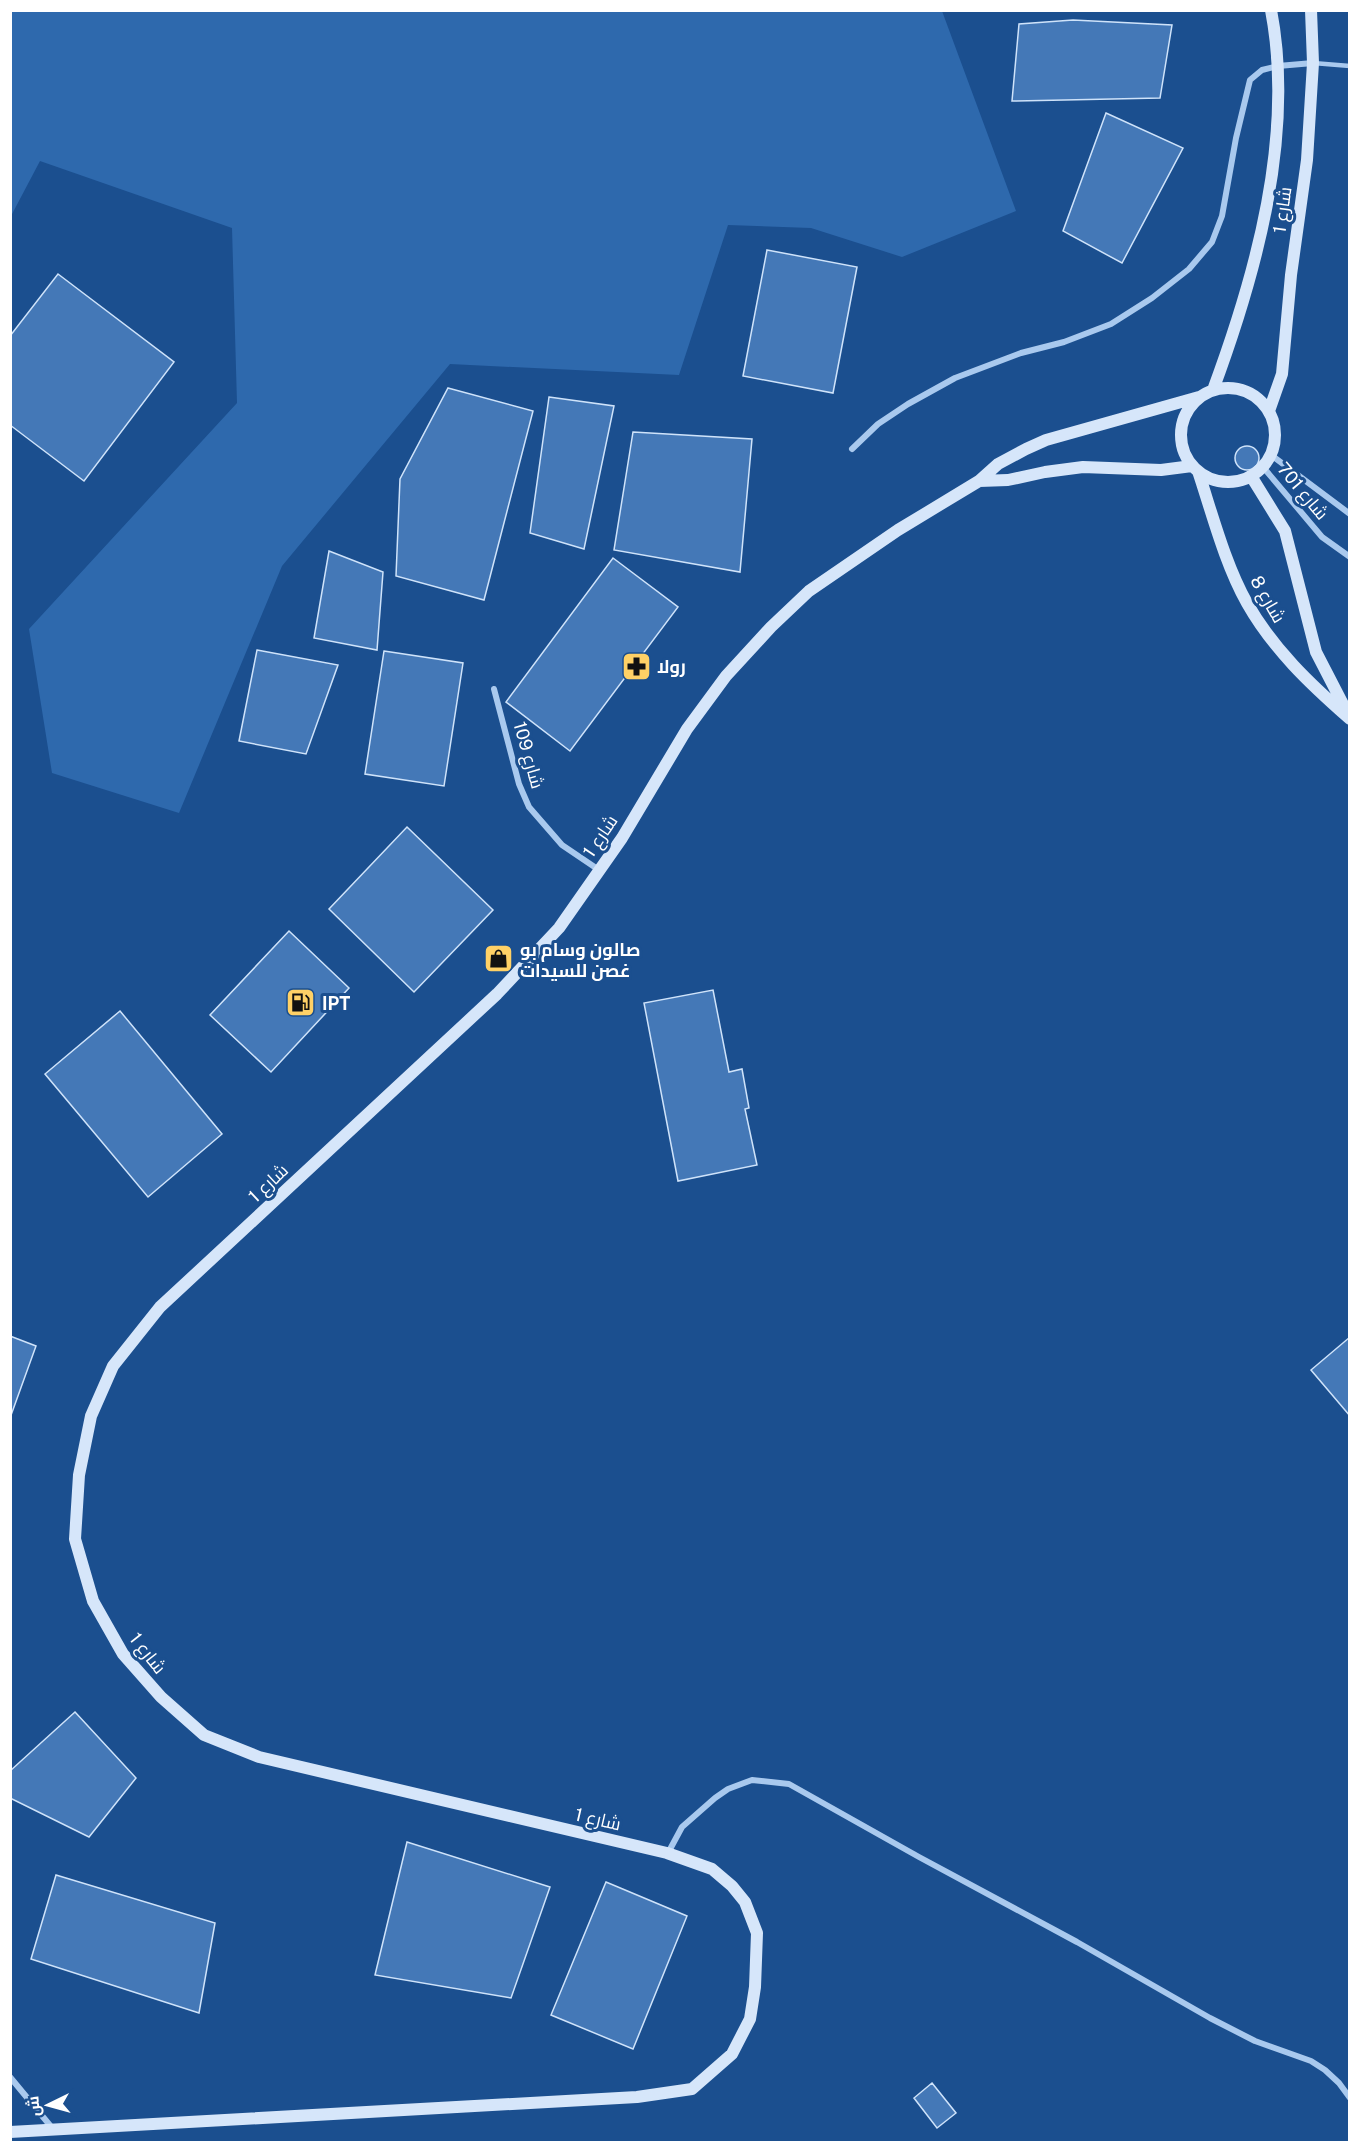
<svg xmlns="http://www.w3.org/2000/svg" width="1360" height="2153" font-family="'Public Sans',Cairo,sans-serif">
<style>
.green{fill:#2e69ad}
.building{fill:#4478b7;stroke:#cfe3fa;stroke-width:1.5}
.lines{fill:none;stroke-linecap:round;stroke-linejoin:round}
.lane{stroke:#a9c9ee;stroke-width:4.5}
.street{stroke:#a9c9ee;stroke-width:6}
.secondary{stroke:#d6e6fa;stroke-width:12}
.labels{text-anchor:middle;dominant-baseline:central;stroke-width:6;stroke-linejoin:round;paint-order:stroke}
.street-label{font-size:18px;fill:#fff;stroke:#1b4f8f}
.poi-label{font-size:18px;font-weight:bold;fill:#fff;stroke:#1b4f8f;text-anchor:start}
</style>
<rect width="100%" height="100%" fill="#1b4f8f"/>
<!-- green -->
<path class="green" d="M 11,10 L 942,11 L 1016,211 L 902,257 L 811,228 L 728,225 L 679,375 L 450,364 L 282,566 L 179,813 L 52,773 L 29,629 L 237,403 L 232,228 L 40,161 L 11,216 Z"/>
<!-- building -->
<path class="building" d="M 1073,20 L 1172,25 L 1160,98 L 1012,101 L 1019,24 Z
M 1106,113 L 1183,148 L 1122,263 L 1063,231 Z
M 767,250 L 857,267 L 833,393 L 743,376 Z
M 58,274 L 174,362 L 84,481 L 10,425 L 10,336 Z
M 448,388 L 533,411 L 484,600 L 396,576 L 400,479 Z
M 549,397 L 614,406 L 584,549 L 530,533 Z
M 633,432 L 752,439 L 740,572 L 614,550 Z
M1235 458a12 12 0 1 1 24 0a12 12 0 1 1-24 0Z
M 329,551 L 383,572 L 377,650 L 314,638 Z
M 613,558 L 678,607 L 570,751 L 506,702 Z
M 257,650 L 338,665 L 306,754 L 239,741 Z
M 384,651 L 463,663 L 444,786 L 365,774 Z
M 407,827 L 493,910 L 414,992 L 329,909 Z
M 289,931 L 349,988 L 271,1072 L 210,1015 Z
M 713,990 L 729,1072 L 742,1069 L 749,1108 L 745,1109 L 757,1165 L 678,1181 L 644,1003 Z
M 120,1011 L 222,1134 L 148,1197 L 45,1074 Z
M 10,1336 L 36,1346 L 10,1418 Z
M 1350,1337 L 1350,1416 L 1311,1370 Z
M 75,1712 L 136,1778 L 89,1837 L 10,1798 L 10,1771 Z
M 407,1842 L 550,1887 L 511,1998 L 375,1975 Z
M 56,1875 L 215,1923 L 199,2013 L 31,1959 Z
M 606,1882 L 687,1916 L 633,2049 L 551,2015 Z
M 932,2083 L 956,2113 L 937,2128 L 914,2098 Z"/>
<g class="lines">
<!-- lane -->
<path class="lane" d="M 1313,63 L 1350,66"/>
<!-- street -->
<path class="street" d="M 852,449 L 878,424 L 908,404 L 955,378 L 1021,353 L 1064,342 L 1111,324 L 1152,298 L 1189,269 L 1212,242 L 1222,216 L 1236,138 L 1250,80 L 1262,70 L 1278,66 L 1313,63
M 1271,455 L 1350,514
M 1263,467 L 1322,537 L 1350,557
M 494,689 L 519,784 L 529,807 L 562,845 L 599,870
M 668,1853 L 682,1827 L 715,1798 L 728,1789 L 752,1780 L 789,1784 L 919,1857 L 1077,1942 L 1210,2018 L 1255,2041 L 1311,2061 L 1325,2070 L 1339,2083 L 1350,2098
M 10,2077 L 53,2129"/>
<!-- secondary -->
<path class="secondary" d="M1181 435a47 47 0 1 1 94 0a47 47 0 1 1-94 0Z
M 1213,390 C 1256,274 1295,135 1271,10
M 1269,411 L 1282,374 L 1291,275 L 1307,160 L 1313,63 L 1311,10
M 1198,471 C 1212,513 1225,564 1247,603 C 1273,649 1310,684 1350,719
M 1251,476 L 1285,531 L 1316,652 L 1347,712
M 979,481 L 1008,480 L 1045,472 L 1083,467 L 1161,470 L 1192,466
M 10,2132 L 637,2097 L 692,2089 L 732,2054 L 750,2019 L 755,1987 L 757,1933 L 745,1902 L 732,1886 L 712,1869 L 667,1853 L 259,1757 L 204,1735 L 161,1697 L 123,1654 L 93,1601 L 75,1539 L 79,1475 L 91,1416 L 113,1366 L 160,1307 L 497,994 L 559,928 L 622,838 L 687,729 L 726,676 L 771,627 L 809,591 L 898,530 L 979,481 L 998,464 L 1026,449 L 1046,440 L 1199,397"/>
</g>
<!-- icons -->
<defs>
<symbol id="pharmacy-square" viewBox="-11 -11 22 22"><rect x="-9" y="-9" width="18" height="18" rx="4" fill="#ffd166" stroke="#1b4f8f"/><path d="M-2-6h4v4h4v4h-4v4h-4v-4h-4v-4h4Z" fill="#111"/></symbol>
<symbol id="shop-square" viewBox="-11 -11 22 22"><rect x="-9" y="-9" width="18" height="18" rx="4" fill="#ffd166" stroke="#1b4f8f"/><path d="M-5-2.5h2.3a2.7 3.5 0 0 1 5.4 0H5L5.5 6h-11ZM-1.5-2.5h3a1.5 2.3 0 0 0-3 0Z" fill="#111"/></symbol>
<symbol id="fuel-square" viewBox="-11 -11 22 22"><rect x="-9" y="-9" width="18" height="18" rx="4" fill="#ffd166" stroke="#1b4f8f"/><path d="M-5.5-6h7V0h2V4h1.3V-2.5L3-4.5l.8-.8L6-3V5H2.5V1h-1V6h-7ZM-4.2-4.7v3.2H.2V-4.7Z" fill="#111"/></symbol>
</defs>
<g fill-rule="evenodd">
<use href="#pharmacy-square" x="620" y="650" width="33" height="33"/>
<use href="#shop-square" x="482" y="942" width="33" height="33"/>
<use href="#fuel-square" x="284" y="986" width="33" height="33"/>
</g>
<g class="labels">
<!-- street labels -->
<g class="street-label">
<text transform="translate(1282 210) rotate(-82)">شارع 1</text>
<text transform="translate(1303 491) rotate(50)">شارع 701</text>
<text transform="translate(1268 599) rotate(60)">شارع 8</text>
<text transform="translate(529 755) rotate(74)">شارع 109</text>
<text transform="translate(600 836) rotate(-56)">شارع 1</text>
<text transform="translate(268 1183) rotate(-43)">شارع 1</text>
<text transform="translate(148 1653) rotate(52)">شارع 1</text>
<text transform="translate(598 1819) rotate(13)">شارع 1</text>
</g>
<!-- poi labels -->
<g class="poi-label">
<text x="657" y="666">رولا</text>
<text x="520" y="949">صالون وسام بو<tspan x="520" dy="21">غصن للسيدات</tspan></text>
<text x="322" y="1003">IPT</text>
</g>
</g>
<!-- border -->
<rect width="1360" height="2153" fill="none" stroke="#ffffff" stroke-width="24"/>
<!-- north arrow -->
<g transform="translate(48 2105) rotate(265)" stroke="#1b4f8f" stroke-width="4.5" paint-order="stroke">
<path d="M0-4.5L10 22L0 15L-10 22Z" fill="#ffffff"/>
<text y="-9" font-size="16" font-weight="bold" text-anchor="middle" fill="#ffffff">ش</text>
</g>
</svg>
